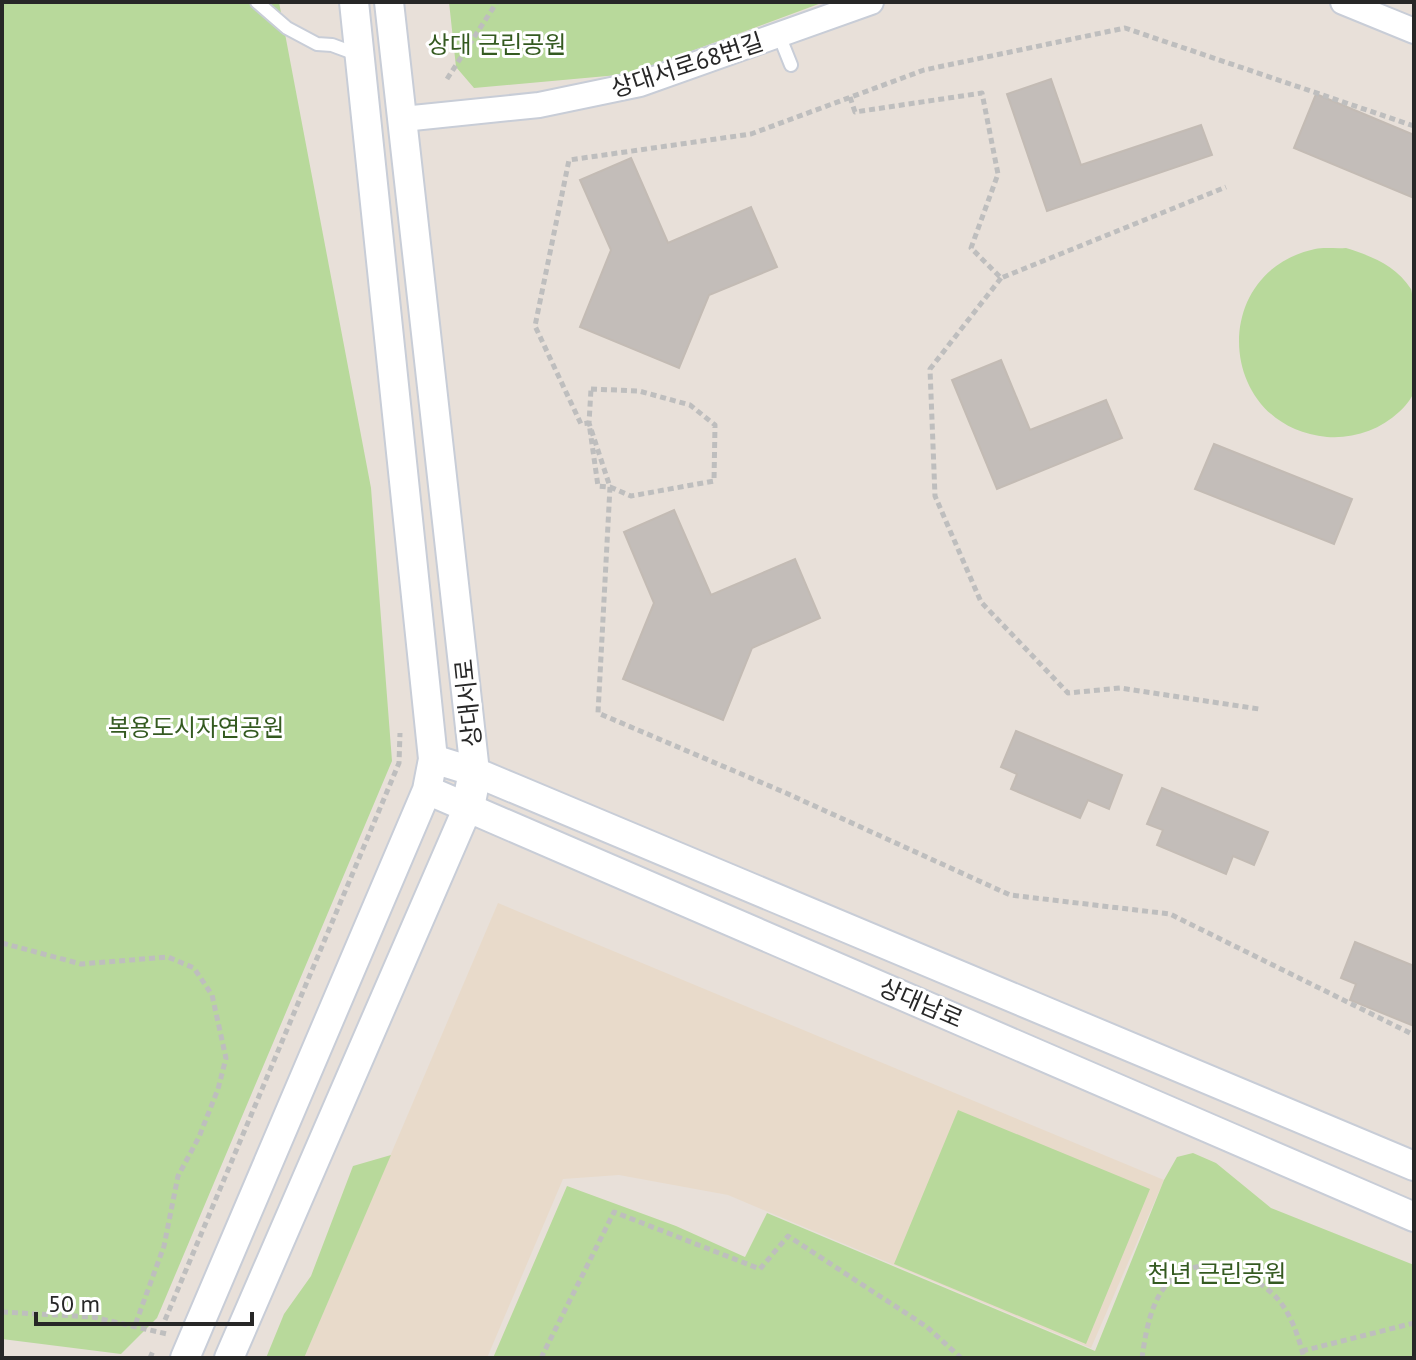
<svg xmlns="http://www.w3.org/2000/svg" width="1416" height="1360" font-family="'PT Sans','Noto Sans KR',sans-serif">
<style>
.education{fill:#e8daca}
.green{fill:#b8d99b}
.building{fill:#c3bdb9;stroke:#c3bbb4;stroke-width:2}
.lines{fill:none;stroke-linecap:round;stroke-linejoin:round}
.service-casing{stroke:#c8cdd7;stroke-width:16}
.minor-casing{stroke:#c8cdd7;stroke-width:28}
.tertiary-casing{stroke:#c8cdd7;stroke-width:32}
.secondary-casing{stroke:#c8cdd7;stroke-width:36}
.path{stroke:#bebebe;stroke-width:5;stroke-dasharray:6 4;stroke-linecap:butt}
.service{stroke:#fff;stroke-width:12}
.minor{stroke:#fff;stroke-width:24}
.tertiary{stroke:#fff;stroke-width:28}
.secondary{stroke:#fff;stroke-width:32}
.labels{text-anchor:middle;dominant-baseline:central;stroke-width:6;stroke-linejoin:round;paint-order:stroke}
.park-label{font-size:24px;fill:#345a20;stroke:#fff}
.street-label{font-size:24px;fill:#272727;stroke:#fff}
</style>
<rect width="100%" height="100%" fill="#e8e0d9"/>
<!-- education -->
<path class="education" d="M 498,903 L 1164,1180 L 1091,1348 L 728,1195 L 619,1175 L 563,1179 L 487,1358 L 304,1358 Z"/>
<!-- green -->
<path class="green" d="M 2,2 L 279,2 L 371,488 L 392,761 L 157,1318 L 121,1354 L 2,1339 Z
M 449,2 L 824,2 L 629,74 L 474,88 L 456,67 Z
M 1346,248 C 1372,256 1396,266 1411,289 C 1414,294 1416,384 1414,392 C 1412,398 1404,408 1399,412 C 1380,430 1353,439 1327,437 C 1217,427 1207,272 1315,249 C 1325,247 1336,249 1346,248 Z
M 958,1110 L 1150,1189 L 1086,1344 L 894,1264 Z
M 1193,1153 L 1216,1163 L 1271,1208 L 1414,1265 L 1414,1358 L 493,1358 L 567,1186 L 676,1226 L 745,1257 L 767,1213 L 1095,1351 L 1164,1180 L 1177,1157 Z
M 391,1155 L 304,1358 L 266,1358 L 284,1314 L 311,1276 L 353,1166 Z"/>
<!-- building -->
<path class="building" d="M 1051,79 L 1081,165 L 1201,125 L 1212,155 L 1047,211 L 1007,94 Z
M 1316,94 L 1414,135 L 1414,198 L 1294,148 Z
M 631,158 L 668,243 L 751,207 L 777,267 L 709,295 L 679,368 L 580,327 L 611,250 L 580,180 Z
M 1001,360 L 1030,430 L 1106,400 L 1122,438 L 997,489 L 952,380 Z
M 1214,444 L 1352,499 L 1334,544 L 1195,489 Z
M 674,510 L 711,595 L 795,559 L 820,618 L 752,648 L 723,720 L 623,679 L 654,603 L 624,532 Z
M 1016,731 L 1122,775 L 1109,809 L 1088,800 L 1080,818 L 1011,789 L 1017,774 L 1001,767 Z
M 1162,788 L 1268,832 L 1254,865 L 1233,856 L 1226,874 L 1157,845 L 1163,830 L 1147,824 Z
M 1355,942 L 1414,966 L 1414,1026 L 1350,1000 L 1356,984 L 1341,978 Z"/>
<g class="lines">
<defs>
<path id="service" d="M 257,2 L 287,28 L 317,44 L 332,45 L 359,55
M 779,35 L 791,65"/>
<path id="minor" d="M 1343,2 L 1414,31
M 403,119 L 539,105 L 640,84 L 871,2"/>
<path id="tertiary" d="M 389,2 L 475,772
M 433,759 L 475,772 L 513,788 L 1414,1166
M 427,790 L 1414,1217
M 185,1358 L 427,790 L 433,759 L 354,2
M 229,1358 L 468,807"/>
<path id="secondary" d="M 468,807 L 475,772"/>
</defs>
<!-- service casing -->
<use href="#service" class="service-casing"/>
<!-- minor casing -->
<use href="#minor" class="minor-casing"/>
<!-- tertiary casing -->
<use href="#tertiary" class="tertiary-casing"/>
<!-- secondary casing -->
<use href="#secondary" class="secondary-casing"/>
<!-- path -->
<path class="path" d="M 447,79 L 497,2
M 850,97 L 855,112 L 982,93 L 998,174 L 971,248 L 1001,278 L 1226,187
M 1414,126 L 1125,28 L 924,70 L 751,134 L 569,160 L 535,326 L 581,424 L 589,423 L 598,486 L 610,487 L 598,713 L 786,793 L 1010,895 L 1170,914 L 1414,1035
M 1001,278 L 930,369 L 935,496 L 981,602 L 1068,693 L 1120,688 L 1259,709
M 591,389 L 639,391 L 690,405 L 715,425 L 714,481 L 631,496 L 610,487 L 589,423 Z
M 2,943 L 81,964 L 168,957 L 194,968 L 212,995 L 226,1058 L 218,1089 L 199,1137 L 178,1176 L 164,1246 L 134,1328
M 2,1312 L 93,1317 L 167,1334
M 165,1320 L 399,763 L 400,733
M 1302,1351 L 1414,1323
M 150,1358 L 153,1351
M 541,1358 L 614,1212 L 760,1269 L 788,1236 L 927,1327 L 961,1358
M 1142,1358 C 1145,1336 1150,1306 1164,1288 C 1194,1249 1246,1267 1276,1297 C 1291,1313 1299,1338 1304,1358"/>
<!-- service -->
<use href="#service" class="service"/>
<!-- minor -->
<use href="#minor" class="minor"/>
<!-- tertiary -->
<use href="#tertiary" class="tertiary"/>
<!-- secondary -->
<use href="#secondary" class="secondary"/>
</g>
<g class="labels">
<!-- park labels -->
<g class="park-label">
<text x="497" y="44">상대 근린공원</text>
<text x="196" y="727">복용도시자연공원</text>
<text x="1217" y="1273">천년 근린공원</text>
</g>
<!-- street labels -->
<g class="street-label">
<text transform="translate(687 65) rotate(-18)">상대서로68번길</text>
<text transform="translate(468 703) rotate(-96)">상대서로</text>
<text transform="translate(921 1003) rotate(23)">상대남로</text>
</g>
</g>
<!-- border -->
<rect width="1416" height="1360" fill="none" stroke="#272727" stroke-width="8"/>
<!-- scale -->
<path d="M36 1312v12h216v-12" fill="none" stroke="#272727" stroke-width="4"/>
<text x="48" y="1312" font-size="24" fill="#272727" stroke="#ffffff" stroke-width="6" paint-order="stroke">50 m</text>
</svg>
